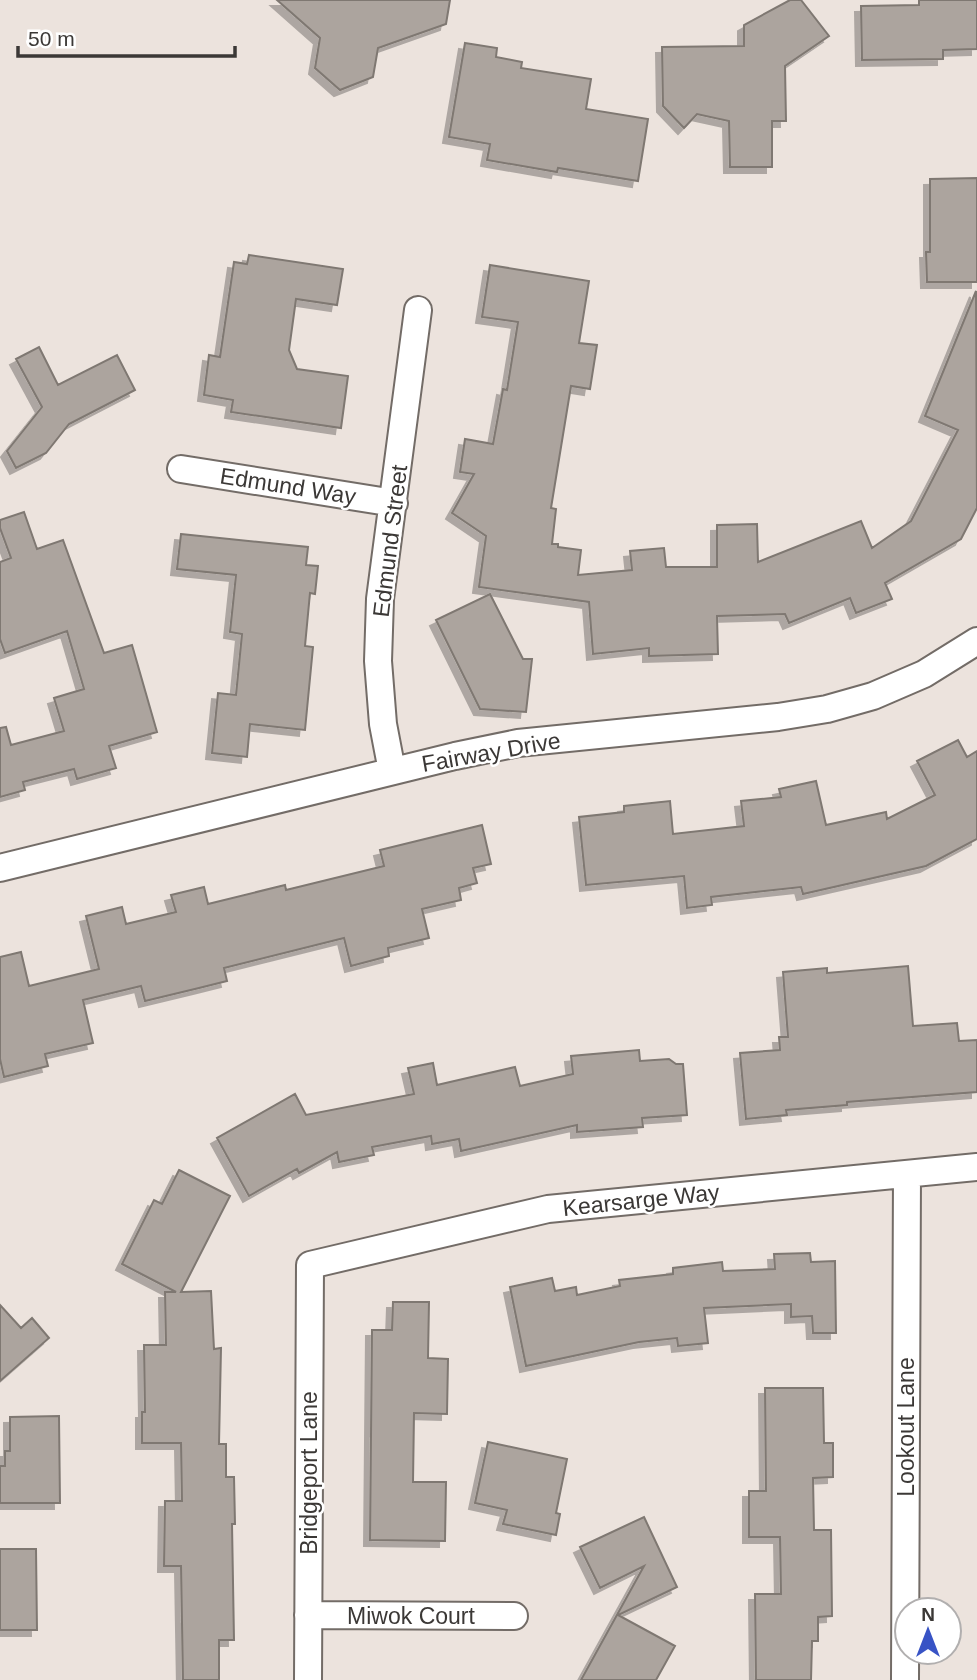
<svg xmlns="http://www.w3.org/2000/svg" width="977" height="1680" font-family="Helvetica,sans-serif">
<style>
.building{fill:#aca49e;stroke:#7f7872;stroke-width:2;filter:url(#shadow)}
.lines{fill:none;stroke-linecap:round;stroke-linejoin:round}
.street-casing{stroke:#736c67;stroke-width:30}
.street{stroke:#fff;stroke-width:26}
.labels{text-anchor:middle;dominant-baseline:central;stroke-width:5;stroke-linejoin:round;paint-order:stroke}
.street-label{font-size:23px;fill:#3b3836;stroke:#fff}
</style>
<defs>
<filter id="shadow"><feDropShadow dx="-6" dy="6" stdDeviation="0" flood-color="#0004"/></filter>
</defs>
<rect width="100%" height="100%" fill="#ece3dd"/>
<!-- building -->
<path class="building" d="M 277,0 L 450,0 L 446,24 L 378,48 L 373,77 L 340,90 L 315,68 L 320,38 Z
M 790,0 L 801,0 L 829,36 L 785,66 L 786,121 L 772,121 L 772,167 L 730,167 L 729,121 L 697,114 L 684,128 L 663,106 L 662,47 L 744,46 L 744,25 Z
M 919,0 L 977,0 L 977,49 L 943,50 L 943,59 L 862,60 L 861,6 L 919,5 Z
M 465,43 L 497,48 L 496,57 L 522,62 L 521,68 L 591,79 L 586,109 L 648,119 L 638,181 L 558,168 L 557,172 L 487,160 L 490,144 L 449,137 Z
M 977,178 L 977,282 L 927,282 L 926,252 L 930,252 L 930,179 Z
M 249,255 L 343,269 L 337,305 L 296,299 L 289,350 L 297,369 L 348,376 L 341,428 L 231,412 L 233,400 L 204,395 L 209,355 L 220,357 L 234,262 L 247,264 Z
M 490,265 L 589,281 L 579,343 L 597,345 L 590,389 L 571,386 L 551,508 L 556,509 L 552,544 L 558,544 L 558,547 L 581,550 L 578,575 L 632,570 L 630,551 L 664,548 L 666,567 L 717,567 L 717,525 L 757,524 L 758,562 L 861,521 L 872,548 L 911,521 L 958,430 L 925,416 L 976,291 L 977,508 L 961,539 L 885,583 L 892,599 L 856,613 L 850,598 L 789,623 L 785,614 L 717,616 L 718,654 L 649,656 L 649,648 L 593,654 L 589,602 L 479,587 L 486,536 L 452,513 L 474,474 L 460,472 L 465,439 L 493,444 L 503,389 L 507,390 L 518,322 L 482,317 Z
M 39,347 L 58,385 L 117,355 L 135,390 L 69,424 L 46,453 L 16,468 L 7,451 L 42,407 L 16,359 Z
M 24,512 L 37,549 L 63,540 L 104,653 L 132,645 L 157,732 L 109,746 L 116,768 L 77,779 L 74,769 L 23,782 L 25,790 L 0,797 L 0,728 L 6,727 L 11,745 L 64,731 L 54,698 L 84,689 L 67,631 L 5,653 L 0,639 L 0,562 L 11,558 L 0,528 L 0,520 Z
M 181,534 L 308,547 L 306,565 L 318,566 L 315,594 L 310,593 L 305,646 L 313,647 L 305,730 L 250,724 L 247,757 L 212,753 L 218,693 L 236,695 L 242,634 L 230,632 L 236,575 L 177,569 Z
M 490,594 L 523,659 L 532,659 L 526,712 L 480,709 L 436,620 Z
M 958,740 L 967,757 L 977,751 L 977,839 L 926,866 L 803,894 L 801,887 L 711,897 L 712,905 L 687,908 L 684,876 L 586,885 L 579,817 L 624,812 L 624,806 L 670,801 L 673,834 L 744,826 L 741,801 L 781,797 L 779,789 L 816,781 L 826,825 L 886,812 L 887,819 L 935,795 L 917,761 Z
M 482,825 L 491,864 L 473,868 L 477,883 L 459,888 L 461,900 L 422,909 L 429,938 L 388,948 L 389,956 L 351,966 L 344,938 L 224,968 L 227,981 L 199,988 L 145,1001 L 141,986 L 83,1000 L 93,1043 L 45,1054 L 48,1066 L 4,1077 L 0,1059 L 0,957 L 21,952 L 29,986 L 99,969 L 86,916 L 122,907 L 126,924 L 176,912 L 171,895 L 204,887 L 208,904 L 285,885 L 286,890 L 384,866 L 380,850 Z
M 908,966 L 913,1026 L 957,1023 L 959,1041 L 977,1040 L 977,1092 L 847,1102 L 847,1105 L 786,1110 L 787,1115 L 746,1119 L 740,1053 L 780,1050 L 779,1037 L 788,1037 L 783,972 L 827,968 L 827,973 Z
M 639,1050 L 640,1061 L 669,1059 L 676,1064 L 683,1064 L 687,1115 L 642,1118 L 643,1127 L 577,1132 L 577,1125 L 461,1151 L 459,1139 L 432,1144 L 431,1136 L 372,1147 L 374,1155 L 339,1162 L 337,1152 L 299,1173 L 297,1169 L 249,1196 L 217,1138 L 295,1094 L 306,1115 L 414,1094 L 408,1068 L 433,1063 L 437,1085 L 515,1067 L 520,1086 L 573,1074 L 571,1056 Z
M 179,1170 L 230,1196 L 181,1292 L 211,1291 L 214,1349 L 221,1348 L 219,1444 L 226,1444 L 226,1477 L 234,1477 L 235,1524 L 232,1524 L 234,1640 L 219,1640 L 219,1680 L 183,1680 L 181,1566 L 164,1566 L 165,1501 L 182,1501 L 181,1443 L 142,1443 L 142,1412 L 145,1412 L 144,1345 L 166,1345 L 165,1292 L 176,1292 L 122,1264 L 154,1200 L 162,1204 Z
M 810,1253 L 811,1262 L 835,1261 L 836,1333 L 813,1333 L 812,1316 L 791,1317 L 791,1304 L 704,1308 L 708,1343 L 678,1346 L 677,1338 L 639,1342 L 526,1366 L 510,1287 L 552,1278 L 555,1291 L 576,1287 L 577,1295 L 620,1286 L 619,1280 L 673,1274 L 673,1268 L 722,1262 L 723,1271 L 775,1269 L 774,1254 Z
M 393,1302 L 429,1302 L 428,1358 L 448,1359 L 447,1414 L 414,1413 L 413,1482 L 446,1482 L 445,1541 L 370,1540 L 372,1330 L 392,1330 Z
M 0,1305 L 21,1328 L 32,1318 L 49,1338 L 0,1381 Z
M 765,1388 L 823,1388 L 824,1443 L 833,1443 L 833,1477 L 813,1478 L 814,1530 L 831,1530 L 832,1616 L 818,1617 L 818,1641 L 812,1641 L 811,1680 L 756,1680 L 755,1594 L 781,1594 L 780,1537 L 749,1537 L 749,1491 L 766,1491 Z
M 59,1416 L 60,1503 L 0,1503 L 0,1466 L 5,1466 L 5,1451 L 10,1451 L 10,1417 Z
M 488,1442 L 567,1459 L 556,1513 L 560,1514 L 556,1535 L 503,1524 L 507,1510 L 475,1503 Z
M 644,1517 L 677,1587 L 618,1615 L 675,1646 L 656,1680 L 581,1680 L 644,1566 L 600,1588 L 580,1547 Z
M 0,1549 L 36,1549 L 37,1630 L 0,1630 Z"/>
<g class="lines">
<defs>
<path id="street" d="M 181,469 L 394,503
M 392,771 L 383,724 L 378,661 L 380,599 L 418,310
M 0,868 L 455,756 L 518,743 L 778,717 L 827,709 L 873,696 L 924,674 L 977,641
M 308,1615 L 514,1616
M 308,1680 L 310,1265 L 548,1209 L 977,1167
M 905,1680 L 907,1174"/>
</defs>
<!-- street casing -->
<use href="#street" class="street-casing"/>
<!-- street -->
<use href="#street" class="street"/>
</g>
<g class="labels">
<!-- street labels -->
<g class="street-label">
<text transform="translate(288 486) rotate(9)">Edmund Way</text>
<text transform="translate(390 541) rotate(-83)">Edmund Street</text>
<text transform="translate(491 752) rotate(-10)">Fairway Drive</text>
<text transform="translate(641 1200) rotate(-6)">Kearsarge Way</text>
<text transform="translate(906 1427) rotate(-90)">Lookout Lane</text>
<text transform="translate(309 1473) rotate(-90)">Bridgeport Lane</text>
<text x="411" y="1616">Miwok Court</text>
</g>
</g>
<!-- north arrow -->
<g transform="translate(928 1631)"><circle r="33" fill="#ffffff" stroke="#b1afaf" stroke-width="2"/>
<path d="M0-5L12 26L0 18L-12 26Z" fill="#3853c5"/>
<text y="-10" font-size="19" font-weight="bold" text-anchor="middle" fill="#3b3836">N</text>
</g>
<!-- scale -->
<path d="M18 46v10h217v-10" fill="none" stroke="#3b3836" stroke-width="3.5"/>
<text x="28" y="46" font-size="21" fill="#3b3836" stroke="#ffffff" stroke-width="5" paint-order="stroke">50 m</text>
</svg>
